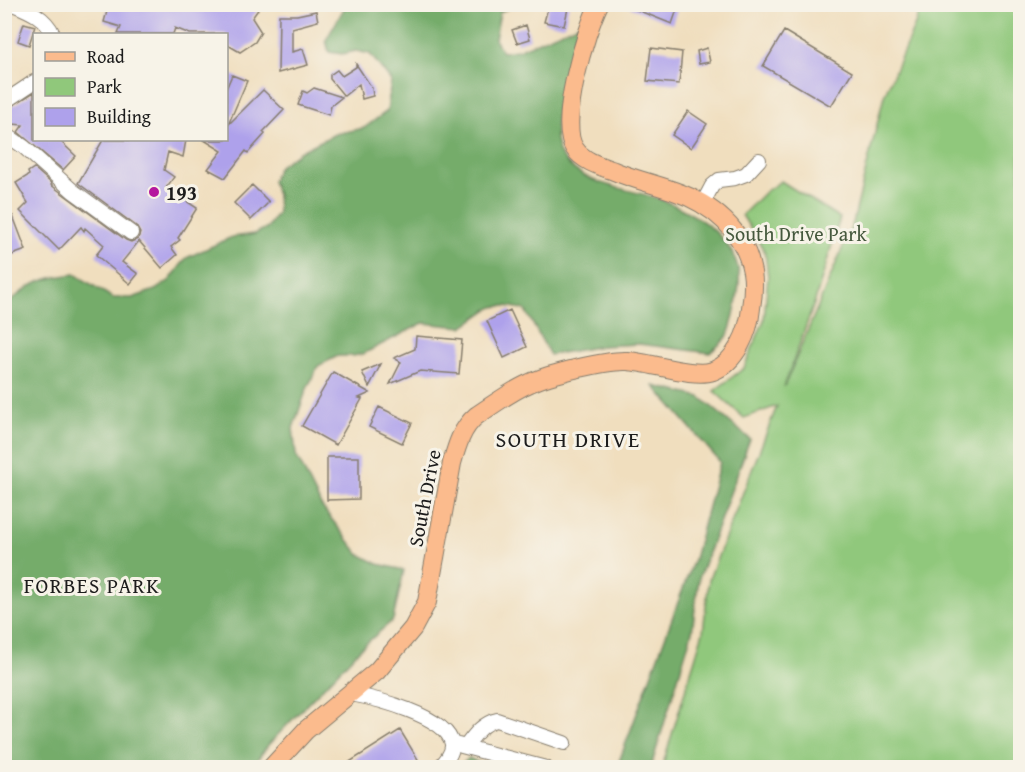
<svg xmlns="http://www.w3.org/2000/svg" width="1025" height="772" font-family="'Gentium Book Plus',serif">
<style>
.green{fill:#90c87b;stroke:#56724c;stroke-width:1.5}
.forest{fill:#74ac6b;stroke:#486444;stroke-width:1.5}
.building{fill:#aea1eb}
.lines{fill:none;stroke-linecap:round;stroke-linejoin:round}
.minor-casing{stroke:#867d6d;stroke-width:16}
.major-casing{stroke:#867d6d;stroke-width:20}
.minor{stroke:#fff;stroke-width:14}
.major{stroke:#fbbb8d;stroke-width:18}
.poi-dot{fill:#b5179e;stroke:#f7f3e8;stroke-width:2}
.labels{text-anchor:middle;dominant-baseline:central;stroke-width:6;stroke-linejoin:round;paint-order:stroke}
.poi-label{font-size:20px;font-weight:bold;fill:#1c1c1c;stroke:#f7f3e8;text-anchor:start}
.park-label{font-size:20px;fill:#45583d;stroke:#f7f3e8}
.street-label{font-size:20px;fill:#1c1c1c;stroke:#f7f3e8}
.neighbourhood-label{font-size:21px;letter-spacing:1.5px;fill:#1c1c1c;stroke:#f7f3e8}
.quarter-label{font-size:22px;letter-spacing:1.5px;fill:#1c1c1c;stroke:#f7f3e8}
</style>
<rect width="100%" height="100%" fill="#f7f3e8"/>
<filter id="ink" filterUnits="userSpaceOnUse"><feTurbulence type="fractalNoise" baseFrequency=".0167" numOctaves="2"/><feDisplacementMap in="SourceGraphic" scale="12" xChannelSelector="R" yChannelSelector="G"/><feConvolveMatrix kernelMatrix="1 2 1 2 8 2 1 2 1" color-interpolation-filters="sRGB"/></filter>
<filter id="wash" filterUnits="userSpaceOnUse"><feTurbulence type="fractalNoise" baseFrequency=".008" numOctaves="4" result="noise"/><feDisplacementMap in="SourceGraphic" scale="24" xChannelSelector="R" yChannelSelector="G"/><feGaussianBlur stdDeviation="1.35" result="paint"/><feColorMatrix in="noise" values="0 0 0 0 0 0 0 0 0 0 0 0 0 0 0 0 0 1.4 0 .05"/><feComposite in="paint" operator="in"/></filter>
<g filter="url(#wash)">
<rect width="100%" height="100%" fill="#f0debe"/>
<!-- green -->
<path class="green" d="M 921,5 L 1020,5 L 1020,767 L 662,767 L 703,632 L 709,579 L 777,406 L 744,418 L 714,391 L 744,368 L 764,320 L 768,277 L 765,252 L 742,215 L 765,192 L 781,181 L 840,218 L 815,301 L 784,387 L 853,223 L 884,96 L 916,22 Z"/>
<!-- forest -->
<path class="forest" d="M 346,5 L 516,5 L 500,12 L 495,39 L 502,52 L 518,50 L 579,24 C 570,53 544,132 562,157 C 584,188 634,188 665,201 C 703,217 747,246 738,292 C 736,306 733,325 727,337 C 723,342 715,348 710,353 L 639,344 L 602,346 L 550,355 L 525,310 C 489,300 490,310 462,327 L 423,323 L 363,354 L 353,356 L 338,356 L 318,366 L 306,391 L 293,428 L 296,455 L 322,507 L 359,554 L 378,564 L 404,570 L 393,620 L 361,648 L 269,744 L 252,767 L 5,767 L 5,306 C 32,282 38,279 75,274 L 113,298 L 132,298 L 155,290 L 170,280 L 186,258 L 232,237 L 255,234 L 268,227 L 278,212 L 277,195 L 272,181 L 279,166 L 301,151 L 335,134 L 364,128 L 387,111 L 391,81 L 370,54 L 356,51 L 342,54 L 329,52 L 326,40 Z
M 654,386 L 700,397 L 750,439 L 699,578 L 692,632 L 651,767 L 617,767 L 694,559 L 720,462 Z
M 469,758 L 487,767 L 459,767 Z"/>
<g id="blocks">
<!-- building -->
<path class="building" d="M 109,4 L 262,4 L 252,18 L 261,32 L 255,42 L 240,52 L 226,44 L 226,34 L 190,34 L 175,28 L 173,34 L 118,34 L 121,27 L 104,22 Z
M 549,4 L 569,4 L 564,26 L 544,22 Z
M 622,4 L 679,4 L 672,24 Z
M 316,11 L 318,21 L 292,28 L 292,52 L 303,49 L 308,65 L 278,73 L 279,15 L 297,15 Z
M 24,23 L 35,26 L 29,45 L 18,41 Z
M 526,25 L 530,39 L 517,43 L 512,30 Z
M 784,31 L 852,72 L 831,106 L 763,66 Z
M 651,48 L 682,52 L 679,84 L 647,81 Z
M 707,48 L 710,62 L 699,64 L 697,51 Z
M 356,64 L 372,88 L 373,96 L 362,99 L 359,84 L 344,96 L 330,79 L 330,75 L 337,70 L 342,76 L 356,67 Z
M 232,75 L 247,81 L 228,125 L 263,90 L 284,110 L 263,132 L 265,134 L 248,153 L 246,151 L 225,178 L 208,169 L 222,151 L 204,140 L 226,140 L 226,89 Z
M 314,88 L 342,97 L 331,106 L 329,115 L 298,105 L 303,91 L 307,93 Z
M 34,92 L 34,140 L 59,140 L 76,156 L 63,170 L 18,132 L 23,125 L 4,123 L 4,111 Z
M 688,111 L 707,124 L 691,148 L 672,135 Z
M 103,140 L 186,140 L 183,157 L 168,152 L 164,170 L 174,177 L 166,188 L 197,208 L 178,238 L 180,240 L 171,247 L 177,255 L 162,268 L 139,241 L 122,262 L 138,274 L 130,284 L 96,255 L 104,245 L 85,228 L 84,231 L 81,227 L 59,250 L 20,211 L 28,203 L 16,183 L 29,175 L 28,172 L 34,168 L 52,184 L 51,185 L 126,240 L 131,242 L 138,239 L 140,233 L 136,226 L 78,183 Z
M 252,185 L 269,202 L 251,220 L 234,203 Z
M 13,216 L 26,250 L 4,258 L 4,224 Z
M 510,310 L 527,347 L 504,358 L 487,321 Z
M 416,336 L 462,340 L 459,374 L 420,371 L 390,384 L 401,362 L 394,358 L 415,349 Z
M 381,364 L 369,387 L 362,372 Z
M 333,372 L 370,393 L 359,398 L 362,399 L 336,445 L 302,426 Z
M 379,407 L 412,423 L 402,443 L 369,427 Z
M 327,457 L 359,457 L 359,499 L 327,500 Z
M 400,730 L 419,761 L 409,768 L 340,768 Z"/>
</g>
</g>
<g filter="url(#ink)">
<use href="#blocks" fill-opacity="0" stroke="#867d6d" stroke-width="1.5"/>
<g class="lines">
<defs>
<path id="minor" d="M 13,4 C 30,11 45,17 53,34
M 4,102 L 34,82
M 4,133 L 24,147 L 73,191 L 131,233
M 703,203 L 712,186 L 719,180 L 735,178 L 746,174 L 759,160
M 351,694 C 373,698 448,716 452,744 C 453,753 446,761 439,768
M 458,745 L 546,768
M 466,746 C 475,734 483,723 497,720 L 564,743"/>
<path id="major" d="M 271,768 L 306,730 L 377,671 L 413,628 L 427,602 L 452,463 C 457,445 462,428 476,416 C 493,405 511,391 530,383 C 549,374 607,360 627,361 C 651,362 693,378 713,371 C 736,362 749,332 751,308 C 753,296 754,283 752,272 C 745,231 712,204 674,191 C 654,184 633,179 614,171 C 600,166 583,161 575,149 C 557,125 586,30 599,4"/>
</defs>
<!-- minor casing -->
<use href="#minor" class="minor-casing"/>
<!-- major casing -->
<use href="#major" class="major-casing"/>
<!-- minor -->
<use href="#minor" class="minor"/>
<!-- major -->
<use href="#major" class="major"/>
</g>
</g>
<!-- markers -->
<circle class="poi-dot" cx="154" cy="192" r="6"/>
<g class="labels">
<!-- poi labels -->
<g class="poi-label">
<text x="166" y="192">193</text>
</g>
<!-- park labels -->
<g class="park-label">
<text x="796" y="233">South Drive Park</text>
</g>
<!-- street labels -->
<g class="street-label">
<text transform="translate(424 498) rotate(-79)">South Drive</text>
</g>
<!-- neighbourhood labels -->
<g class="neighbourhood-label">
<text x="92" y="585">FORBES PARK</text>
</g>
<!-- quarter labels -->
<g class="quarter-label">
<text x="568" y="439">SOUTH DRIVE</text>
</g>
</g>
<!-- margin -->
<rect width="1025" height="772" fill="none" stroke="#f7f3e8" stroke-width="24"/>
<!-- legend -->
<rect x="33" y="33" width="195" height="108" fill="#f7f3e8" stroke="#9f9d96" stroke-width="1.5"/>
<rect x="45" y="52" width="30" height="9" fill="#fbbb8d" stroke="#9f9d96" stroke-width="1.5"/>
<text x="87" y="63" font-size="18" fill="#1c1c1c">Road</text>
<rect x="45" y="78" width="30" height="18" fill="#90c87b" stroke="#9f9d96" stroke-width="1.5"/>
<text x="87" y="93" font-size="18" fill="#1c1c1c">Park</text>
<rect x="45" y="108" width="30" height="18" fill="#aea1eb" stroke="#9f9d96" stroke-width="1.5"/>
<text x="87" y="123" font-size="18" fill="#1c1c1c">Building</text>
</svg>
